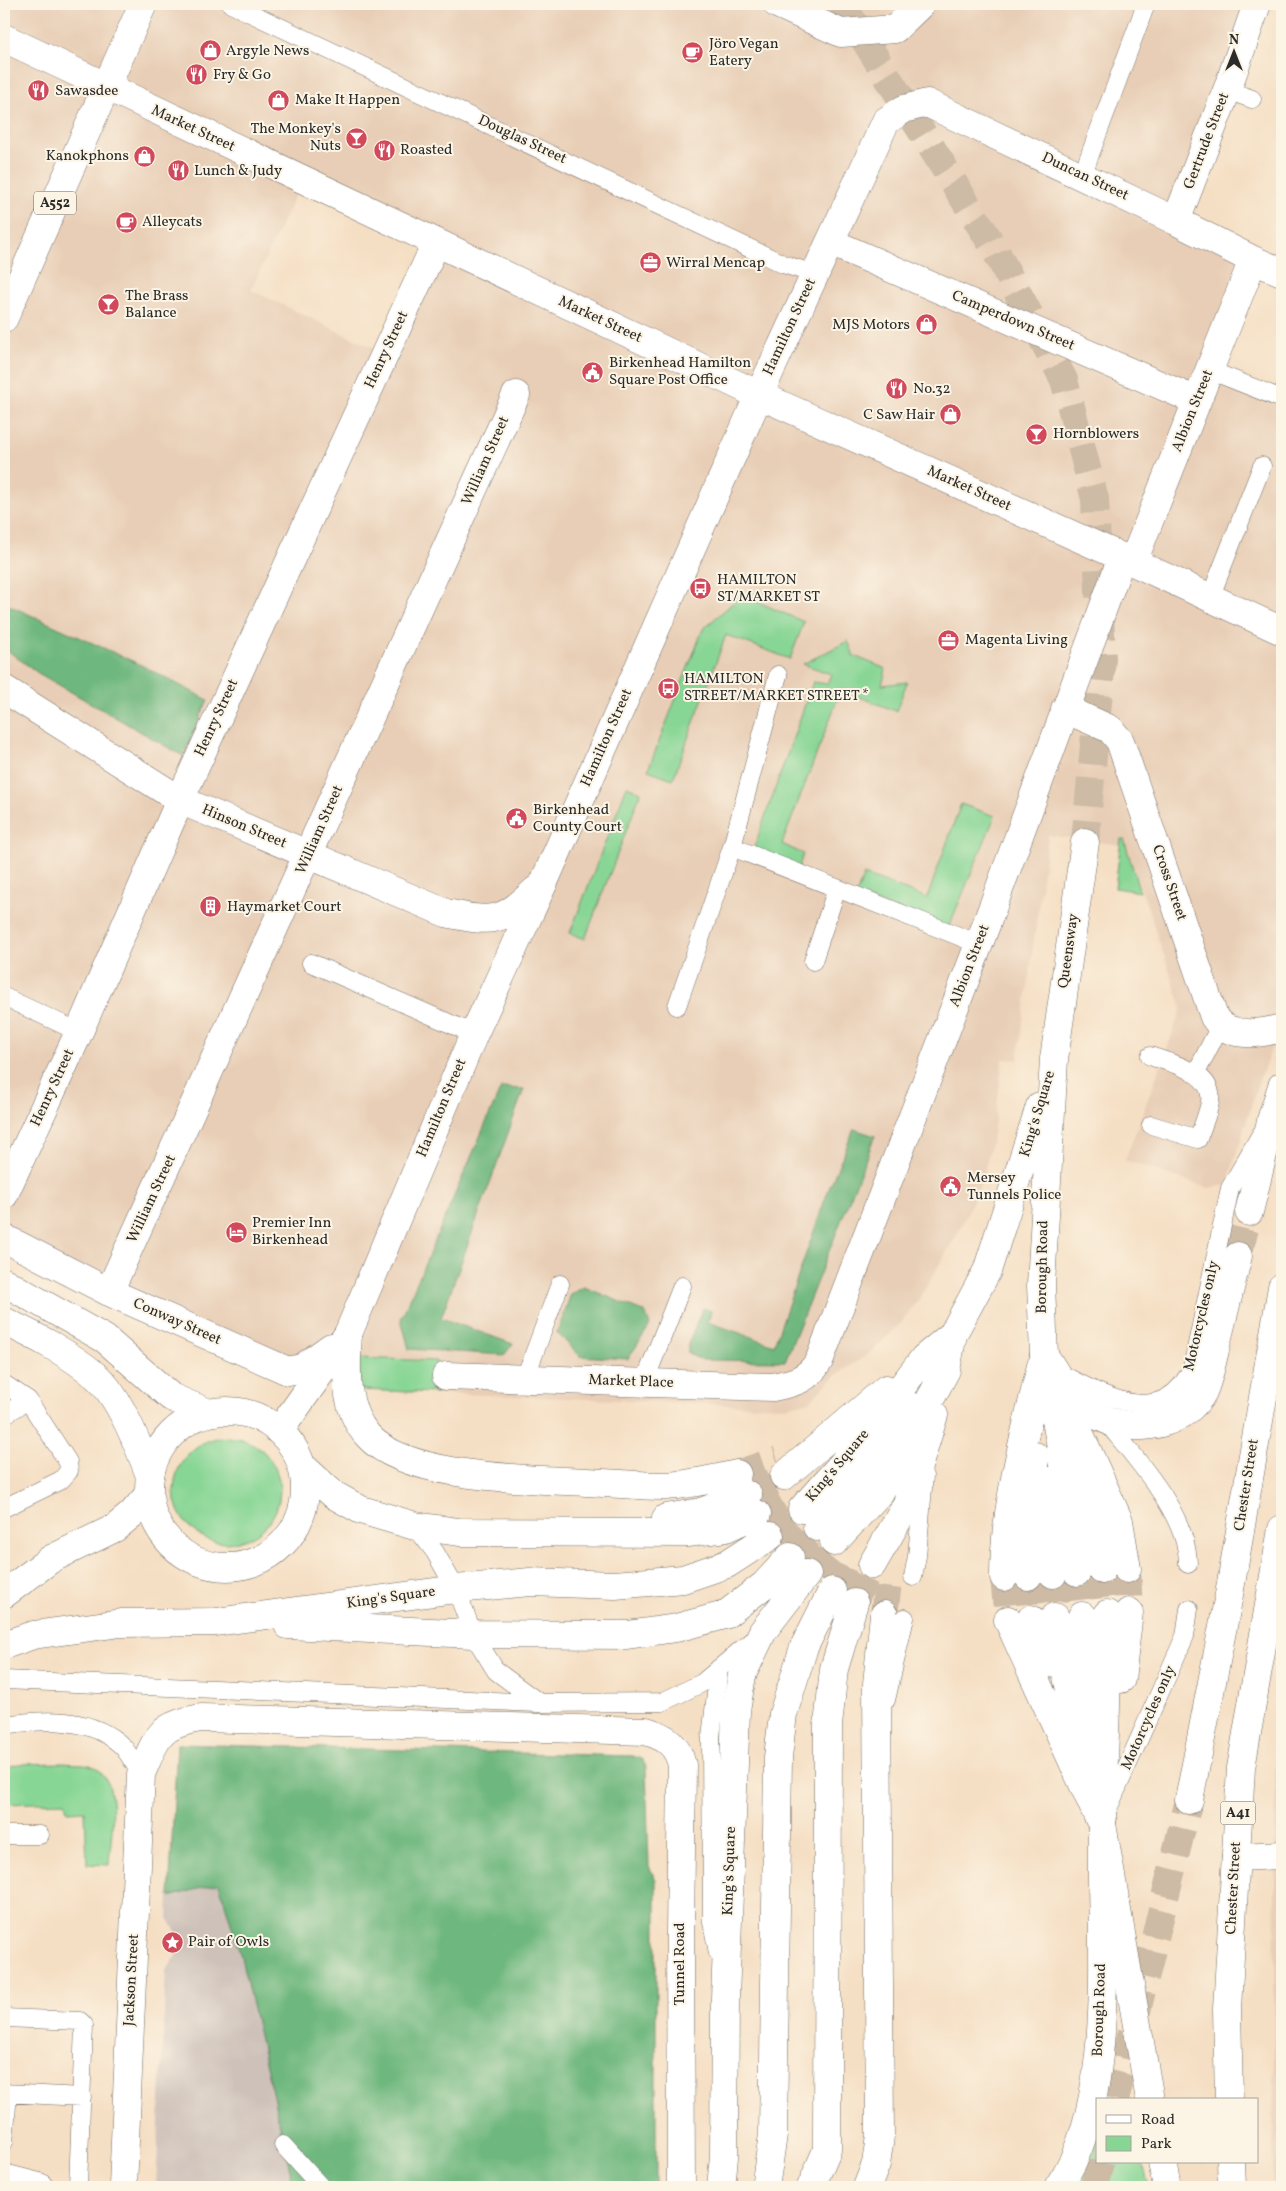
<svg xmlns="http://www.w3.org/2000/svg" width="1286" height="2191" font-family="Vollkorn,serif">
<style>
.built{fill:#e8ceb6;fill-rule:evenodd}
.industrial{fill:#cec1b9}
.green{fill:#88d695;stroke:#5a8060}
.forest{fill:#6eb77e;stroke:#4c7154}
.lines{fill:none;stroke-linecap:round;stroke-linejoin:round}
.primary-tunnel{stroke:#cdbba5;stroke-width:28;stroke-dasharray:28 14;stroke-linecap:butt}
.highway-tunnel{stroke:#cdbba5;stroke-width:28;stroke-dasharray:28 14;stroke-linecap:butt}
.lane-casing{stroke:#726a61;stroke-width:19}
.street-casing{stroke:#726a61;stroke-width:29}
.primary-casing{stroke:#726a61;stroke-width:29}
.highway-casing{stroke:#726a61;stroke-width:29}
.lane{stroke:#fff;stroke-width:18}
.street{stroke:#fff;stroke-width:28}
.primary{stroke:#fff;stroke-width:28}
.highway{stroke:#fff;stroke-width:28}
.labels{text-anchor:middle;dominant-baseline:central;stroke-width:4;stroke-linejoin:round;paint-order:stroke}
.shield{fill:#fcf5e5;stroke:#6a6863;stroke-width:1}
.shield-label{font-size:14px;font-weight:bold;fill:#2b2b2b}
.poi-label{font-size:15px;fill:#2b2b2b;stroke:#fcf5e5;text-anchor:start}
.street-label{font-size:15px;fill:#2b2b2b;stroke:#fcf5e5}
</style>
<rect width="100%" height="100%" fill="#fcf5e5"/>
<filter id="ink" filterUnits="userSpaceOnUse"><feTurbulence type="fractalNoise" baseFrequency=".02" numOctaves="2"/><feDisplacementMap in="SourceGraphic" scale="10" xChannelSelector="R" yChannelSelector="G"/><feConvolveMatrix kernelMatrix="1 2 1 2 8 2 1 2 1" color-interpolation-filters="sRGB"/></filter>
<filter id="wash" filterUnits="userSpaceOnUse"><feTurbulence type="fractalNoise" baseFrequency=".0096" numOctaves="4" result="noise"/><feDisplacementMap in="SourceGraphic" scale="20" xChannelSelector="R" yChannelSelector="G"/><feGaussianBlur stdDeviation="1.12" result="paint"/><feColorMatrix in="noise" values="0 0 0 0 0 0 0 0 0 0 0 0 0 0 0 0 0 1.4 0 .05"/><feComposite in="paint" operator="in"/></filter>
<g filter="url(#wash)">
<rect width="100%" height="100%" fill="#f5dfc4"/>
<!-- built -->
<path class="built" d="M 4,4 L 1257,4 L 1176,220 L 1253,260 L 1209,370 L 1282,399 L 1282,1022 L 1258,1083 L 1227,1185 L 1208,1188 L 1125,1160 L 1182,1008 L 1124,839 L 1121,839 L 1120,845 L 1048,835 L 1018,1060 L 1003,1059 L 993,1135 L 982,1181 L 958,1233 L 919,1299 L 901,1323 L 871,1352 L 835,1376 L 810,1401 L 785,1407 L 762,1406 L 360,1390 L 359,1358 L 365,1340 L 333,1330 L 319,1349 L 290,1358 L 4,1246 ZM 302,180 L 436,244 L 386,354 L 251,290 Z
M 1282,1683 L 1282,2187 L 1273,2187 L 1276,1716 Z"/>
<!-- industrial -->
<path class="industrial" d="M 179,1761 L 344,2187 L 156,2187 L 166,1970 L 176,1956 L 177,1933 L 168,1918 L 169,1897 L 218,1883 Z"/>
<!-- green -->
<path class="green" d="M 742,595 L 804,622 L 790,659 L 726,635 L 673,779 L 648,770 L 703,629 Z
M 848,641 L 854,656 L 886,669 L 882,685 L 907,682 L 896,711 L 841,690 L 782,844 L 803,854 L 796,876 L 750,859 L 813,682 L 827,684 L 831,674 L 803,664 Z
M 627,786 L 641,792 L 585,939 L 570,933 Z
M 961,804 L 995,816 L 948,929 L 856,895 L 864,875 L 927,898 Z
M 1121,839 L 1124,839 L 1140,892 L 1115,888 Z
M 359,1358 L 436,1361 L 436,1393 L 360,1390 Z
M174 1490a53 53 0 1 1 106 0a53 53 0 1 1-106 0Z
M 62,1763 C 71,1764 82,1763 90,1765 C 124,1777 110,1837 109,1865 L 87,1864 L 85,1811 L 67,1812 L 65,1802 L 4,1804 L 4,1768 L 18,1764 Z
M 1097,2135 L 1097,2162 L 1143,2162 L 1149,2187 L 1076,2187 Z"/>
<!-- forest -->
<path class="forest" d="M 4,603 L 141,665 L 208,700 L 183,756 L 38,673 L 4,648 Z
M 501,1088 L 524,1089 L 441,1318 L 513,1344 L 504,1355 L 409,1349 L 401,1319 Z
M 854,1129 L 875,1136 L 785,1361 L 702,1360 L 688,1354 L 688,1344 L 703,1308 L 711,1311 L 708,1322 L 774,1345 L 828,1191 Z
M 584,1287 L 645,1312 L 650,1325 L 628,1359 L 580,1356 L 557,1333 L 571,1294 Z
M 177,1744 L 633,1756 L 642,1759 L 646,1767 L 649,1866 L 656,1881 L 656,2187 L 294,2187 L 241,1957 L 219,1883 L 169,1897 Z"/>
</g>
<g filter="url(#ink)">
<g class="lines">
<!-- primary-tunnel -->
<path class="primary-tunnel" d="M 842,4 L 993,246 L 1064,380 L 1095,499 L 1102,659 L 1085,842
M 737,1474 L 778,1460
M 748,1495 L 784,1476
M 757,1514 L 793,1493
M 770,1536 L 802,1509
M 790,1557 L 817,1527
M 1127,1569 L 1129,1612
M 1102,1570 L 1107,1614
M 1077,1572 L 1082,1616
M 807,1574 L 834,1542
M 1053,1574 L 1055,1617
M 1028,1576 L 1031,1619
M 1004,1577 L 1008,1620
M 832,1591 L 849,1554
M 854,1603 L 860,1587 L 872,1565
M 884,1615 L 889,1574"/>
<!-- highway-tunnel -->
<path class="highway-tunnel" d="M 1238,1256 L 1249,1212
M 1115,2100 L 1189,1800
M 1094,2187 L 1100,2162"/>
<defs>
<path id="lane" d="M 231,4 L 783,264 L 815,274
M 1227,90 L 1252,99
M 1082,176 L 1146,4
M 1209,370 L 1282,399
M 1210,598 L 1262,466
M 778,675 L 732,847 L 979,944
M 813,961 L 837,888
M 311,963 L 474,1034
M 4,997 L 79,1032
M 677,1006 L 732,847
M 1150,1056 C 1170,1063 1215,1072 1210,1102 C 1208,1114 1202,1127 1198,1139 L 1151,1125
M 1196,1073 L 1220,1026
M 1057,1372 C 1102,1394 1161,1433 1192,1368 L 1230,1188 L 1261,1134
M 525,1378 L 560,1284
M 644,1383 L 682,1286
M 4,1384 L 28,1400 L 68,1462 L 69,1471 L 61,1480 L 4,1508
M 4,1415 L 28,1400
M 1104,1419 C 1134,1457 1188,1514 1188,1564
M 415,1526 L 435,1552 L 456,1589 L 473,1634 L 496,1671 L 538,1702
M 913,1577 L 917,1556 L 924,1476
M 4,1680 L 538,1703 L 662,1702 L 702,1683 L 756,1637
M 886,1700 L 905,1618
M 4,1725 C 44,1719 93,1716 124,1748 C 130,1756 136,1766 141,1774
M 1107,1811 L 1185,1636 L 1189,1609
M 4,1835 L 40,1835
M 718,1953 L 712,1922 L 711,1737 L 719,1668
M 4,2018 L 80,2021 L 84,2025 L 78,2187
M 4,2093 L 82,2097
M 4,2142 L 8,2093
M 283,2145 L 321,2187"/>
<path id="street" d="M 777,4 L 841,33 L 895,29 L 921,4
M 4,38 L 759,395 L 1133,562 L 1282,631
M 1176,221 L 1227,90 L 1257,4
M 830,242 L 1197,401
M 1133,562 L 1253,260
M 4,689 L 180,800 L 446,913 C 493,923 501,923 536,890
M 1065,709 L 1110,729 L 1120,741 L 1214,1017 C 1228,1039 1260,1034 1282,1028
M 4,1195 L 79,1032 L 180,800 L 436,243
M 4,1238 L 109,1292 L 288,1371 L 302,1368 L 331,1347
M 109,1292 L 516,395
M 446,1376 L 773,1387 C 793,1383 808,1380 819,1361 L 979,944 L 1122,557
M 280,1430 L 348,1334 L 474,1034 L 544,882 L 759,395 L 886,121 L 904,109 L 927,103 L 1176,221 L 1253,260 L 1282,272
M 1236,1857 L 1282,1855
M 123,2187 L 141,1774 C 157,1737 158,1725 201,1718 L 646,1731 C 666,1737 677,1744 682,1765 L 680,1935 L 681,2187"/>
<path id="primary" d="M 4,318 L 143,4
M 4,1282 L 105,1339 L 171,1397 L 209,1413
M 4,1321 C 35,1336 69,1353 96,1376 C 120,1397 139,1447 150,1476
M 348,1334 C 346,1369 343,1408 368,1436 C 407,1479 530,1479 586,1482 C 612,1483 639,1486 666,1486 C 689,1485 714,1479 737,1474
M 1061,1392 L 1119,1521 L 1127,1569
M149 1489a78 78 0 1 1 156 0a78 78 0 1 1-156 0Z
M 1076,1461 L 1098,1534 L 1102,1570
M 301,1465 L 334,1495 L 361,1510 L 415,1526 L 459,1532 L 687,1533 L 726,1528 L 757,1514
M 784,1476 L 886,1389
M 1049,1481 L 1053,1574
M 802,1509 L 844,1462 L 924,1358 L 953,1334
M 666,1518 L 701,1512 L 748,1495
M 817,1527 L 862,1477 L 908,1405
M 834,1542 L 880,1492 L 946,1370 L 953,1334 L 987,1271 L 1040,1106
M 872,1565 L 906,1506 L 934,1415
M 1077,1572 L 1060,1442 L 1044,1355 L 1041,1285 L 1054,1059 L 1085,842
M 1028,1576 L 1027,1542 L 1035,1456
M 1004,1577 C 1004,1506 1025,1435 1041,1366
M 4,1594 L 51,1559 L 115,1528 L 132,1514 L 149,1494
M 1082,1616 L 1090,1709
M 1055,1617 L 1057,1635 L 1089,1769
M 1031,1619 L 1033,1634 L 1044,1665
M 1008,1620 L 1099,1819
M 288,1625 L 473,1634 L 627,1635 L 676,1628 L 725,1615 L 764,1585 L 790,1557
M 4,1645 L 33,1635 L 121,1623 L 216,1622 L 456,1589 L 530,1582 L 615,1585 L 683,1579 L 727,1564 L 770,1536
M 1121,1679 L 1129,1612
M 4,2178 L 39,2187
M 721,2187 L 724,2157 L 725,1998 L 736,1711 L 742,1675 L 763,1631 L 807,1574
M 765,2187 L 773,2135 L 778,1757 L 783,1714 L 804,1647 L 832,1591
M 811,2187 L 827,2150 L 828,1726 L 834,1669 L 854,1603
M 867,2187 L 876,2164 L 880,2136 L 877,1684 L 884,1615
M 1058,2187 C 1120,2099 1099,1928 1102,1823 C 1103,1753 1109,1684 1107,1614"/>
<path id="highway" d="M 1249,1212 L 1272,1117 L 1282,1086
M 1044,1355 C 1052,1367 1060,1381 1069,1393 C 1093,1421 1130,1433 1165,1422 C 1180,1417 1195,1407 1203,1392 C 1210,1376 1213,1358 1217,1341 C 1224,1312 1231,1284 1238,1256
M 1189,1800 L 1229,1595 L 1282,1287
M 1102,1824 L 1150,2100
M 1229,2100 L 1227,2009 L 1241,1768 L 1282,1529
M 1162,2162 L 1167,2187
M 1231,2162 L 1232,2187"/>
</defs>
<!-- lane casing -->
<use href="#lane" class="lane-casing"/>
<!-- street casing -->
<use href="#street" class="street-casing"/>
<!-- primary casing -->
<use href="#primary" class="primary-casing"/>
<!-- highway casing -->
<use href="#highway" class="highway-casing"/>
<!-- lane -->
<use href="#lane" class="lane"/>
<!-- street -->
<use href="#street" class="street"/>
<!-- primary -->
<use href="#primary" class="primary"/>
<!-- highway -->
<use href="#highway" class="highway"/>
</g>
</g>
<!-- icons -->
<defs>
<symbol id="shop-disc" viewBox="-11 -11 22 22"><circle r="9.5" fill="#d1495b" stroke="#fcf5e5"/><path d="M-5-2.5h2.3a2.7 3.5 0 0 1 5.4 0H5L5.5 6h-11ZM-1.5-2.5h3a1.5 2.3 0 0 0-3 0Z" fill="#fff"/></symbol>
<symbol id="cafe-disc" viewBox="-11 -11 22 22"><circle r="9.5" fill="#d1495b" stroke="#fcf5e5"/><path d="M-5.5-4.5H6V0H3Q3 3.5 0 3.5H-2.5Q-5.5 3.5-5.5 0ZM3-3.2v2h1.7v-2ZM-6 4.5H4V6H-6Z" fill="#fff"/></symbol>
<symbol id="restaurant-disc" viewBox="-11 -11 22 22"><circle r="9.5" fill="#d1495b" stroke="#fcf5e5"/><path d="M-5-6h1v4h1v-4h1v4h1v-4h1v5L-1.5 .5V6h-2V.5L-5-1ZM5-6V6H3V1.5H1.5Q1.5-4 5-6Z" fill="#fff"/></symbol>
<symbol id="bar-disc" viewBox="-11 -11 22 22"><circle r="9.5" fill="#d1495b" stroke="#fcf5e5"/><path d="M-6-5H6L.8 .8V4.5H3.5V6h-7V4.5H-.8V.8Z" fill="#fff"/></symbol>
<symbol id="office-disc" viewBox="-11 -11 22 22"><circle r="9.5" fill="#d1495b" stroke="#fcf5e5"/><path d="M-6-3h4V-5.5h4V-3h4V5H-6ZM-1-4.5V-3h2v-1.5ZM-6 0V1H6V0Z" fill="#fff"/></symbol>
<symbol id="civic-disc" viewBox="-11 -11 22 22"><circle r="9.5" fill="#d1495b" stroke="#fcf5e5"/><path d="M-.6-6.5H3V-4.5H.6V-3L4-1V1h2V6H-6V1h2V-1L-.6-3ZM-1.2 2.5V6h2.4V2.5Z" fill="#fff"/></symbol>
<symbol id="bus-disc" viewBox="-11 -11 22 22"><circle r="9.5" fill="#d1495b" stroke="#fcf5e5"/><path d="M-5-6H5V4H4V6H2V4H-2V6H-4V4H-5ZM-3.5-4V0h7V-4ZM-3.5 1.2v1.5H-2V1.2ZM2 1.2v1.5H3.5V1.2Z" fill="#fff"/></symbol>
<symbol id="building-disc" viewBox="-11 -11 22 22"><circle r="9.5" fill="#d1495b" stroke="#fcf5e5"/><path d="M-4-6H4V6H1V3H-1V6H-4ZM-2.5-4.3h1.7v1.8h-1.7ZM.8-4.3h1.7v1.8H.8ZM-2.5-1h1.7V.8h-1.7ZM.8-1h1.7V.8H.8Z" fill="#fff"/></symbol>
<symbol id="hotel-disc" viewBox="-11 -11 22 22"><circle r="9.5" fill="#d1495b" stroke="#fcf5e5"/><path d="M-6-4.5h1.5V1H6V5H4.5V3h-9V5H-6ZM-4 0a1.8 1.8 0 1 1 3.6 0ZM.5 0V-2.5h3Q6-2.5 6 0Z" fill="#fff"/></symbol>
<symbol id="sight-disc" viewBox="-11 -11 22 22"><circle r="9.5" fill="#d1495b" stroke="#fcf5e5"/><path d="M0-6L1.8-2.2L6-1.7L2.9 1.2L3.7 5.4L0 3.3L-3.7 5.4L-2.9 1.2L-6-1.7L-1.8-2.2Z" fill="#fff"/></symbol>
</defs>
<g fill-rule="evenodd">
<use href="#shop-disc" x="198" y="38" width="25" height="25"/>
<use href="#cafe-disc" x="680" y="40" width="25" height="25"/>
<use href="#restaurant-disc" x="184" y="62" width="25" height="25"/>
<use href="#restaurant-disc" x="26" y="78" width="25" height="25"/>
<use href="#shop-disc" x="266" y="88" width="25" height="25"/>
<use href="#bar-disc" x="344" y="126" width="25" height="25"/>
<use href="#restaurant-disc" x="372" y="138" width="25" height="25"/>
<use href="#shop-disc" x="132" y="144" width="25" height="25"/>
<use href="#restaurant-disc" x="166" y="158" width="25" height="25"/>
<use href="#cafe-disc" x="114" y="210" width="25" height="25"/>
<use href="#office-disc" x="638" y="250" width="25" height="25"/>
<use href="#bar-disc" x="96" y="292" width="25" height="25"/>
<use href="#shop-disc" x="914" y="312" width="25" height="25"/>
<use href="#civic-disc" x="580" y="360" width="25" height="25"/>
<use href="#restaurant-disc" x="884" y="376" width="25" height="25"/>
<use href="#shop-disc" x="938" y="402" width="25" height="25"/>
<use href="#bar-disc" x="1024" y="422" width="25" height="25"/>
<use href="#bus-disc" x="688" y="576" width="25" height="25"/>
<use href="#office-disc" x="936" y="628" width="25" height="25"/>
<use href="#bus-disc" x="656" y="676" width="25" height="25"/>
<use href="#civic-disc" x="504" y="806" width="25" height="25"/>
<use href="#building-disc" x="198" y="894" width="25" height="25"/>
<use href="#civic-disc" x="938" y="1174" width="25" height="25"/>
<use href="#hotel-disc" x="224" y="1220" width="25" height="25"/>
<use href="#sight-disc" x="160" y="1930" width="25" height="25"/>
</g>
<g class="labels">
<!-- shield labels -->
<g class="shield">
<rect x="34" y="191.5" width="42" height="23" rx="4"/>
<rect x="1220.5" y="1801.5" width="35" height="23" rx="4"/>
</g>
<g class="shield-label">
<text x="55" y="203">A552</text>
<text x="1238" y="1813">A41</text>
</g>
<!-- poi labels -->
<g class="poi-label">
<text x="709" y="44">Jöro Vegan<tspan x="709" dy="17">Eatery</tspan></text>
<text x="226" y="51">Argyle News</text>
<text x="213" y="75">Fry &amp; Go</text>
<text x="55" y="91">Sawasdee</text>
<text x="295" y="100">Make It Happen</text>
<text x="341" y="129" text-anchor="end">The Monkey's<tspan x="341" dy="17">Nuts</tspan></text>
<text x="400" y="150">Roasted</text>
<text x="129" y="156" text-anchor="end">Kanokphons</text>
<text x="194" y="171">Lunch &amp; Judy</text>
<text x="142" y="222">Alleycats</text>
<text x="666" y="263">Wirral Mencap</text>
<text x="125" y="296">The Brass<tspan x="125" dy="17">Balance</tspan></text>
<text x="910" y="325" text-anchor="end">MJS Motors</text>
<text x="609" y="363">Birkenhead Hamilton<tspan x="609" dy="17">Square Post Office</tspan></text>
<text x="913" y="389">No.32</text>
<text x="935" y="415" text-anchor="end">C Saw Hair</text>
<text x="1053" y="434">Hornblowers</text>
<text x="717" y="580">HAMILTON<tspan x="717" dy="17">ST/MARKET ST</tspan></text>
<text x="965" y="640">Magenta Living</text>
<text x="684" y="679">HAMILTON<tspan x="684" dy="17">STREET/MARKET STREET *</tspan></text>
<text x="533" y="810">Birkenhead<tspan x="533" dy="17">County Court</tspan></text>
<text x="227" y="907">Haymarket Court</text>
<text x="967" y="1178">Mersey<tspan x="967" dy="17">Tunnels Police</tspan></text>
<text x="252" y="1223">Premier Inn<tspan x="252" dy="17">Birkenhead</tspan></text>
<text x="188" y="1942">Pair of Owls</text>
</g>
<!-- street labels -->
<g class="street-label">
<text transform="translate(193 129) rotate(25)">Market Street</text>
<text transform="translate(522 140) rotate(25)">Douglas Street</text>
<text transform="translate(1207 141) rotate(-69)">Gertrude Street</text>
<text transform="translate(1085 177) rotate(25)">Duncan Street</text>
<text transform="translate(600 320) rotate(25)">Market Street</text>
<text transform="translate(1013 321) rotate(23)">Camperdown Street</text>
<text transform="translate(790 327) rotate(-65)">Hamilton Street</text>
<text transform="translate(387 350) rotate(-65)">Henry Street</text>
<text transform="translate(1193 411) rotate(-68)">Albion Street</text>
<text transform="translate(486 461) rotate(-66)">William Street</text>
<text transform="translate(969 489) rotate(24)">Market Street</text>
<text transform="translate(217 718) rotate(-65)">Henry Street</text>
<text transform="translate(607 738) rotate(-66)">Hamilton Street</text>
<text transform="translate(244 827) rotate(23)">Hinson Street</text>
<text transform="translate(320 830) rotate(-66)">William Street</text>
<text transform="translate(1169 883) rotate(71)">Cross Street</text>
<text transform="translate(1069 951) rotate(-82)">Queensway</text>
<text transform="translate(970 966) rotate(-69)">Albion Street</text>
<text transform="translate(53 1088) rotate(-65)">Henry Street</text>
<text transform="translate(442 1108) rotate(-67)">Hamilton Street</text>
<text transform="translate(1038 1114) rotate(-73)">King's Square</text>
<text transform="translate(152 1199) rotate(-65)">William Street</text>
<text transform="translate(1043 1267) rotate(-89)">Borough Road</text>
<text transform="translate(1202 1316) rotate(-77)">Motorcycles only</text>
<text transform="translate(177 1322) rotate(24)">Conway Street</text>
<text transform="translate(631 1382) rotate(2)">Market Place</text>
<text transform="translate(838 1466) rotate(-50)">King's Square</text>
<text transform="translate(1247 1485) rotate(-81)">Chester Street</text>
<text transform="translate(391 1598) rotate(-8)">King's Square</text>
<text transform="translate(1149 1718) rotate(-66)">Motorcycles only</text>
<text transform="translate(730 1871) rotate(-88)">King's Square</text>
<text transform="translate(1234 1888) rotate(-87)">Chester Street</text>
<text transform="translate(680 1964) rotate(-90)">Tunnel Road</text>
<text transform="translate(132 1980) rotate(-87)">Jackson Street</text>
<text transform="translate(1100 2010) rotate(-88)">Borough Road</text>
</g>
</g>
<!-- margin -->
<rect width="1286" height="2191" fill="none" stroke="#fcf5e5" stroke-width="20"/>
<!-- legend -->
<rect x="1096" y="2098" width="162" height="65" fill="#fcf5e5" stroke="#a8a49b"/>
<rect x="1106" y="2115" width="25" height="8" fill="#ffffff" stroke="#a8a49b"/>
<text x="1141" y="2124" font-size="15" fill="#2b2b2b">Road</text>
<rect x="1106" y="2136" width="25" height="15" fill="#88d695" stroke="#a8a49b"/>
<text x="1141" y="2148" font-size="15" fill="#2b2b2b">Park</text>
<!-- north arrow -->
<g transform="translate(1234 52)" stroke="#fcf5e5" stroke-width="4" paint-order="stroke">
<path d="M0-4L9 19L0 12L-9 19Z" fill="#2b2b2b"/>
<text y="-8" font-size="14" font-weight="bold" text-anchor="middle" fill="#2b2b2b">N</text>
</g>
</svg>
